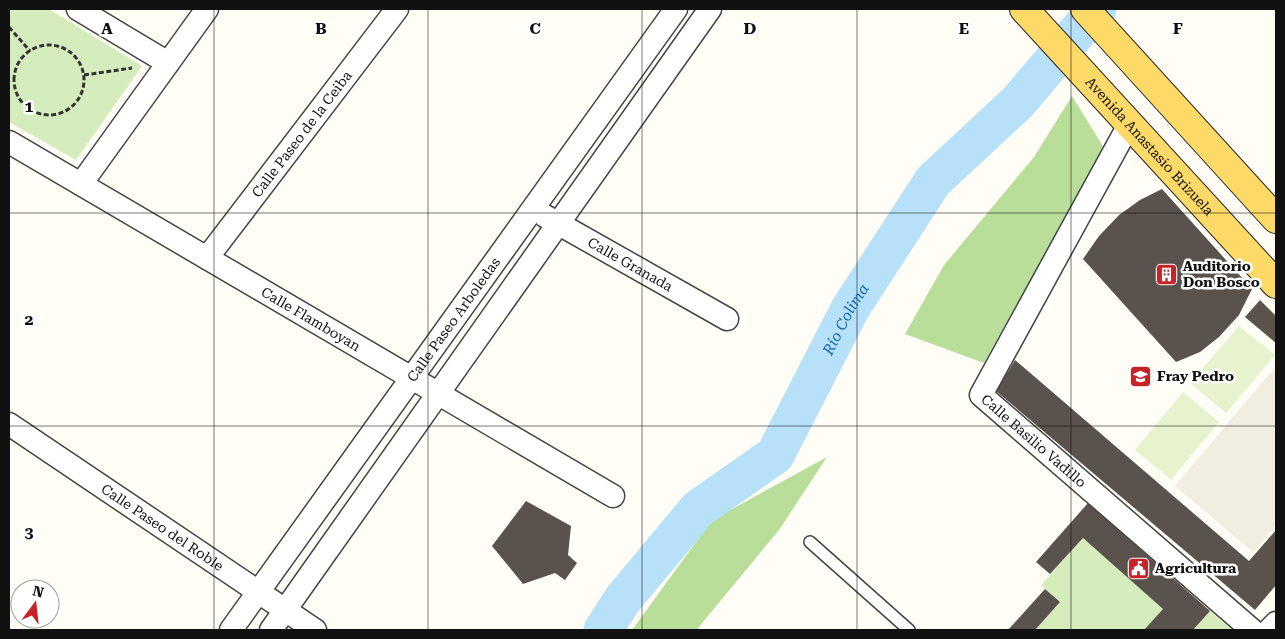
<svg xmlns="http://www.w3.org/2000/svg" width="1285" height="639" font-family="'Roboto Serif',serif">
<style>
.green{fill:#d5ecbc}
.forest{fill:#b8de9a}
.pitch{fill:#e6f3ce}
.plaza{fill:#f1ede1}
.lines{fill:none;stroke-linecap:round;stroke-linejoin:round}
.river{stroke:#b7e0f9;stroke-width:39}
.building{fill:#5a524d}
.service-casing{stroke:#444;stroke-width:14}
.minor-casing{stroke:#444;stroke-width:25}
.primary-casing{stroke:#222;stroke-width:30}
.path{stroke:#333;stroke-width:3;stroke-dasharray:5 2.5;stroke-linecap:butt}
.service{stroke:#fff;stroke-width:11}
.minor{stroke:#fff;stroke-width:22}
.primary{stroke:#fdd967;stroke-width:28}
.grid{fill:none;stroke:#111;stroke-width:1;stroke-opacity:0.55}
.labels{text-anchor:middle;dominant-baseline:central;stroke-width:5;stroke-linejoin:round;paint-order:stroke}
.street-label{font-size:14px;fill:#111;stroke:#fff}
.poi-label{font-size:14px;font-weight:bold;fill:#111;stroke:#fff;text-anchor:start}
.water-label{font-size:15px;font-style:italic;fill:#1368aa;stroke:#fff}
.grid-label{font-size:16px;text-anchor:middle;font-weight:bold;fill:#111;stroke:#fff;stroke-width:5;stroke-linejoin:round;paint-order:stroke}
</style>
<rect width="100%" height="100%" fill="#fffdf5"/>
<!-- green -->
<path class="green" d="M 9,9 L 49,9 L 142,66 L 76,160 L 9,122 Z
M 1083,538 L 1163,609 L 1144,630 L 1035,630 L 1060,602 L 1041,585 Z
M 1210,611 L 1232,630 L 1193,630 Z"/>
<!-- forest -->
<path class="forest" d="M 1072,96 L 1104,148 L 984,363 L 905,334 L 944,265 L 1034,157 Z
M 827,457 L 779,530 L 698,628 L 700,630 L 632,630 L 712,520 Z"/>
<!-- pitch -->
<path class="pitch" d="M 1239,326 L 1275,355 L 1226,413 L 1190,383 Z
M 1183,392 L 1219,422 L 1171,480 L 1135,450 Z"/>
<!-- plaza -->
<path class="plaza" d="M 1276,366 L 1276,525 L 1253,552 L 1175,486 Z"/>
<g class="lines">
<!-- river -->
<path class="river" id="s1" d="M 603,630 L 623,599 L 698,509 L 775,455 L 850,309 L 933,181 L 1018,102 L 1097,9"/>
</g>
<!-- building -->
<path class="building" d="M 1162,189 L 1252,289 L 1239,315 L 1219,337 L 1200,352 L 1176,362 L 1083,259 L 1099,236 L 1119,215 L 1140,200 Z
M 1260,300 L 1276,316 L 1276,343 L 1245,317 Z
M 1015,360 L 1249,561 L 1276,530 L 1276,585 L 1255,610 L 996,391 Z
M 526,501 L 571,526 L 568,555 L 577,563 L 565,580 L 555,573 L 523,584 L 492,546 Z
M 1088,503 L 1210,611 L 1193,630 L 1144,630 L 1163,609 L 1083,538 L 1050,574 L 1036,562 Z
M 1045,589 L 1060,602 L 1035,630 L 1008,630 Z"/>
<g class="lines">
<defs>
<path id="service" d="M 810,542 L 909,630"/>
<g id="minor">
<path d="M 78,9 L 168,63"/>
<path id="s2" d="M 1130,123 L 981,395 L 1252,630"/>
<path id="s3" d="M 9,142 L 613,496"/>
<path d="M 81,184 L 207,9"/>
<path id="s4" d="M 545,216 L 727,319"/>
<path id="s5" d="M 207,258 L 397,9"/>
<path id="s6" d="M 9,424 L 315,630"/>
<path id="s7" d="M 231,630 L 676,9"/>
<path d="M 271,630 L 710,9"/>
<path d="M 1269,630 L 1276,623"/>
</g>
<g id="primary">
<path id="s8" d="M 1024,9 L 1276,284"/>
<path d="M 1085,9 L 1276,219"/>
</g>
</defs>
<!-- service casing -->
<use href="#service" class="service-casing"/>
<!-- minor casing -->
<use href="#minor" class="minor-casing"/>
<!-- primary casing -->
<use href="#primary" class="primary-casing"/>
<!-- path -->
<path class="path" d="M 9,27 L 30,51
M14 80a35 35 0 1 1 70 0a35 35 0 1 1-70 0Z
M 84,75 L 132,68"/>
<!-- service -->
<use href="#service" class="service"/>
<!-- minor -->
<use href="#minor" class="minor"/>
<!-- primary -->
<use href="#primary" class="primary"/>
</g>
<!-- grid -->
<path class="grid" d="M 214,9 L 214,630M 428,9 L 428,630M 642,9 L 642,630M 857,9 L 857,630M 1071,9 L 1071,630M 9,213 L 1276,213M 9,426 L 1276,426"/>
<!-- icons -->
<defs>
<symbol id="building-square" viewBox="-11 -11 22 22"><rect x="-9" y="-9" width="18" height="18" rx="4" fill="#c82229" stroke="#fff"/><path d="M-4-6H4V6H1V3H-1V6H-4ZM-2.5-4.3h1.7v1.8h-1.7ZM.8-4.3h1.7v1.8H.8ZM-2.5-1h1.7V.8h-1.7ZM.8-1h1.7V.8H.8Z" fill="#fff"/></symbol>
<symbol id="school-square" viewBox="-11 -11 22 22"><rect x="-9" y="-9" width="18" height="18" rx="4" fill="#c82229" stroke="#fff"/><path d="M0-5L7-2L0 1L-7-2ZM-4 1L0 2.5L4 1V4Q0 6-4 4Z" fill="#fff"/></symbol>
<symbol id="civic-square" viewBox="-11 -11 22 22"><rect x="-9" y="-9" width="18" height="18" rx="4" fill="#c82229" stroke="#fff"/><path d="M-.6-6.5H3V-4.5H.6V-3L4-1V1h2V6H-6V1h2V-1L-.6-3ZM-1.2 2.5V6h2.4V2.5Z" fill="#fff"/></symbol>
</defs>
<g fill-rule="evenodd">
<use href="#building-square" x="1154" y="262" width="25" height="25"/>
<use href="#school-square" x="1128" y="364" width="25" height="25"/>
<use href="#civic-square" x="1126" y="556" width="25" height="25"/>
</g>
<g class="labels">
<!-- street labels -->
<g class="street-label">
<text stroke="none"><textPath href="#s5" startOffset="156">Calle Paseo de la Ceiba</textPath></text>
<text stroke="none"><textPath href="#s8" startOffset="186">Avenida Anastasio Brizuela</textPath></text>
<text stroke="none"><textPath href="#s4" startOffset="98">Calle Granada</textPath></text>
<text stroke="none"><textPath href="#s3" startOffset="350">Calle Flamboyan</textPath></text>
<text stroke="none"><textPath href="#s7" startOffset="382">Calle Paseo Arboledas</textPath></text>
<text stroke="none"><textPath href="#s2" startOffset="380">Calle Basilio Vadillo</textPath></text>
<text stroke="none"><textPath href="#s6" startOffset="185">Calle Paseo del Roble</textPath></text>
</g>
<!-- poi labels -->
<g class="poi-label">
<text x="1183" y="266">Auditorio<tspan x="1183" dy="16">Don Bosco</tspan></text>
<text x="1157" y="376">Fray Pedro</text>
<text x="1155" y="568">Agricultura</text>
</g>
<!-- water labels -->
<g class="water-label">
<text stroke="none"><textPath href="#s1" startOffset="401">Río Colima</textPath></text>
</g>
</g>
<g class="grid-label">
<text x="107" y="34">A</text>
<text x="321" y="34">B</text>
<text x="535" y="34">C</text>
<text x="750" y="34">D</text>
<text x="964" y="34">E</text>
<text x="1178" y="34">F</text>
<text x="29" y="112">1</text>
<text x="29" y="325">2</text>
<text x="29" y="538">3</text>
</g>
<!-- border -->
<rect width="1285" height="639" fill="none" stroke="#111111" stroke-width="20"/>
<!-- north arrow -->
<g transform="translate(35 604) rotate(15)"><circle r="24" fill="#ffffff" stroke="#a0a0a0"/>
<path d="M0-4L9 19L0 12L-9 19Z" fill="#c82229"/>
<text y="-8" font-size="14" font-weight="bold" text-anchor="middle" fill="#111111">N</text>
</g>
</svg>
